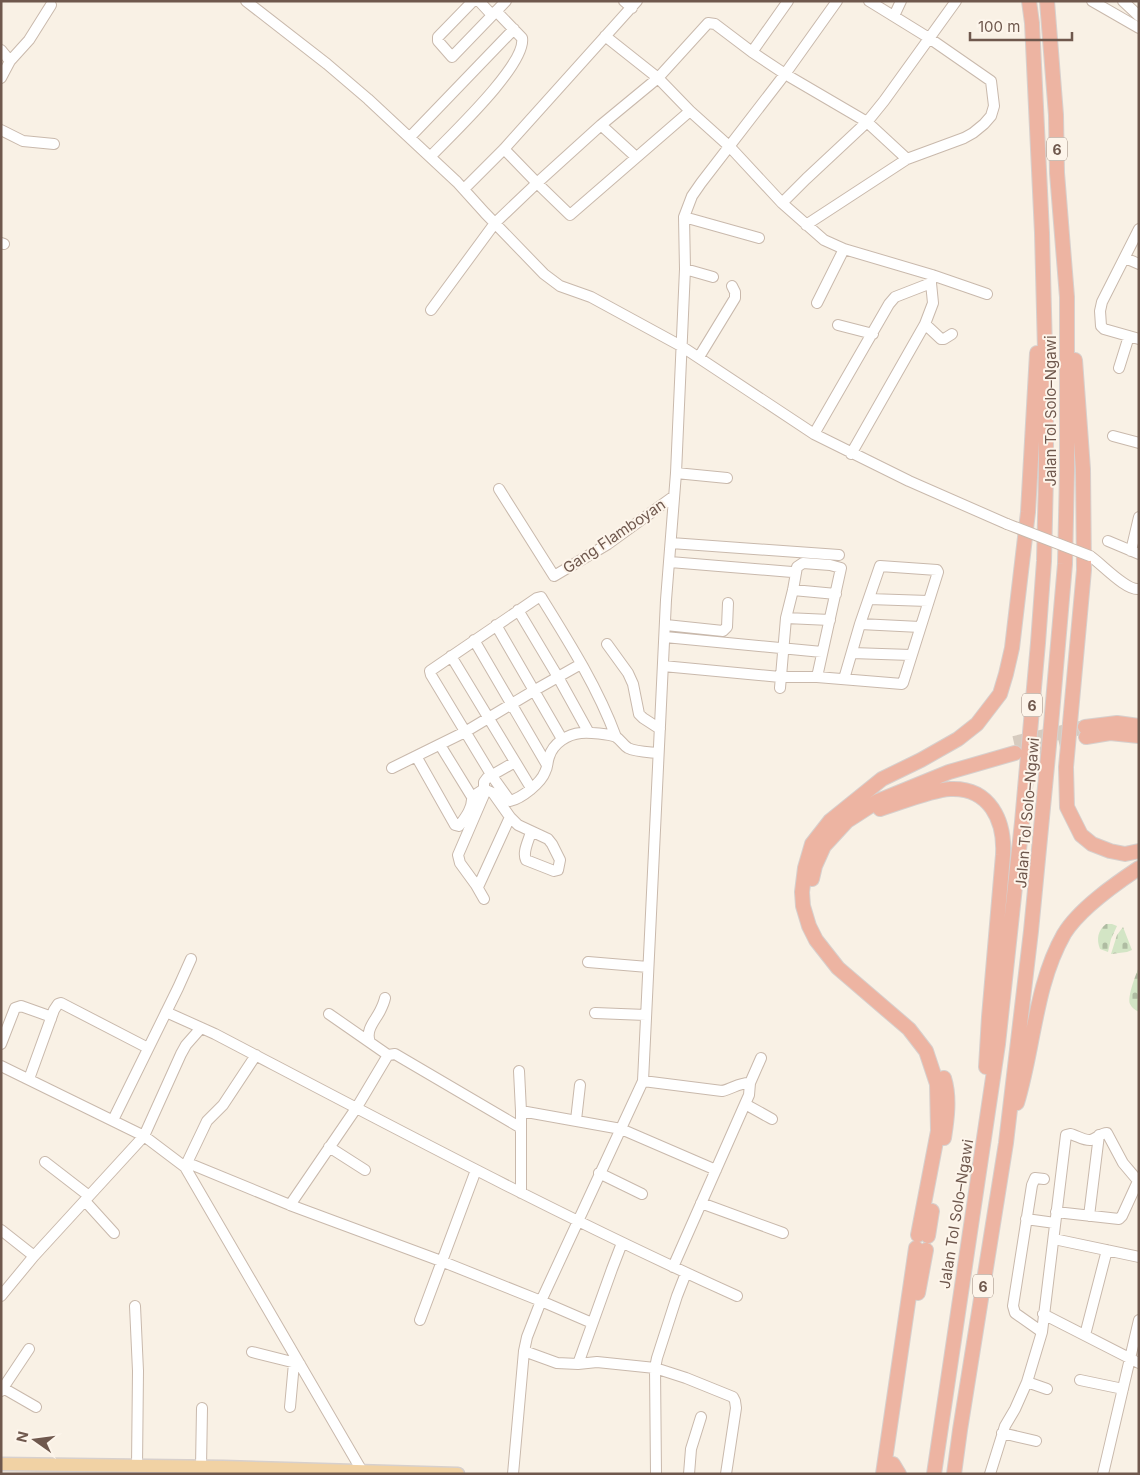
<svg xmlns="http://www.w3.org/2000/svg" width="1140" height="1475" font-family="Inter,sans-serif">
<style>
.cemetery{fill:url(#cemetery-stones)}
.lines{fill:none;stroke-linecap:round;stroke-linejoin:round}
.highway-tunnel{stroke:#d6cbbf;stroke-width:14;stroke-dasharray:14 7;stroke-linecap:butt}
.minor-casing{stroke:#c9b9ac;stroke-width:12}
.major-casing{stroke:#d7d0cd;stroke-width:15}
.highway-casing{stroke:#d7d0cd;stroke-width:16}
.minor{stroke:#fff;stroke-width:10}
.major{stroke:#f1d2a4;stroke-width:12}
.highway{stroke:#edb4a2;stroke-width:14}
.minor-bridge-casing{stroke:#c9b9ac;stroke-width:12;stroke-linecap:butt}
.minor-bridge{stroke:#fff;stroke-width:10}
.labels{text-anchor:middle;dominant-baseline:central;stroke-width:4;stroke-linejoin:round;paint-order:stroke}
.shield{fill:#fdf5eb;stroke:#9a877c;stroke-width:1}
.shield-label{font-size:14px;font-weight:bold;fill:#6f584d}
.street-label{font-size:15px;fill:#6f584d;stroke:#fdf5eb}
</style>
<defs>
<pattern id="cemetery-stones" width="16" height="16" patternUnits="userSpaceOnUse" patternTransform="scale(1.25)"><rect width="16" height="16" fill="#d3e5c5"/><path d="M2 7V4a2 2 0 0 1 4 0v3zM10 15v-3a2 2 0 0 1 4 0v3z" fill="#afbca2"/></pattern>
</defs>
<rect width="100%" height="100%" fill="#f9f1e5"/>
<!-- cemetery -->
<path class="cemetery" d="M 1106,924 L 1112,924 L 1117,926 L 1111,939 L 1108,952 L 1100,949 C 1096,939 1098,930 1106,924 Z
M 1123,927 L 1132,950 L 1127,952 L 1111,954 L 1117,935 Z
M 1139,967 L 1139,1012 C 1135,1010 1132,1008 1130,1004 C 1127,997 1136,974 1139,967 Z"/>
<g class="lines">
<!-- highway-tunnel -->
<path class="highway-tunnel" d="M 1014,743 L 1085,727
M 1018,752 L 1078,739"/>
<defs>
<path id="minor" d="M 246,1 L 327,64 L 368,99 L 457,182 L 485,213 L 544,274 L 560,286 L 591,297 L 681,346 L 814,434 L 909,481 L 1007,524
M 473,1 L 438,37 L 438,41 L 452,57 L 506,1
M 479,1 L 492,15
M 624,1 L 632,8
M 1092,1 L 1139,28
M 1123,1 L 1139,16
M 894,16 L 901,1
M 605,36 L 658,78 L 690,111 L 730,147 L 782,203 L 824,240 L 844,249 L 932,275 L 987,294
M 1,50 L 10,61
M 752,52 L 788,1
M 1,78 L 10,61 L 29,40 L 51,5
M 601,125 L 636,157
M 1,130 L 23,141 L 54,144
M 410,137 L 514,29
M 504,149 L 537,183 L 570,215 L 690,111
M 431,156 C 450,136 527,64 522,38 L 496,11
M 464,189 L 504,149 L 637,1
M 782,203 L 806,179 L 867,122 L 907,159
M 684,217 L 759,238
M 806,225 L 907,159 L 964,138 L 973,133 L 984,124 L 991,116 L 994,106 L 991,81 L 929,38 L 869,1
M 1139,229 L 1102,302 L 1100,311 L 1101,326 L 1104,329 L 1139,339
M 1,243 L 4,244
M 1125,258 L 1139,264
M 685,269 L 713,277
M 817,303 L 844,249
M 431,310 L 495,223 L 537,183 L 601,125 L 658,78 L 708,23 L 715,24 L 752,52 L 785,74 L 867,122 L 884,101 L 956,1
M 925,324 L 941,339 L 944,339 L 952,334
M 838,325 L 873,334
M 699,357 L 735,298 L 735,292 L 732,286
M 1119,368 L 1129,336
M 814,434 L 889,304 L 895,297 L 931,283
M 1113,436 L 1139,443
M 851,454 L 925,324 L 933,303 L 931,283 L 932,275
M 676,473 L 727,478
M 499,489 L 554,576 L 608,544 L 674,496
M 1108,541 L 1139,554
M 671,543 L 839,555
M 1131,551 L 1139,517
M 1090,556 C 1102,564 1126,591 1139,589
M 670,562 L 792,572
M 793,590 L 836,594
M 869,599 L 928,601
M 518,610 L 558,677 L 589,733
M 786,618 L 830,620
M 860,624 L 920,627
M 496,625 L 562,739
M 666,625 L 723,631 L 727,627 L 728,603
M 665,637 L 822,652
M 474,640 L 547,765
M 607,644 L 628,673 L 633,684 L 639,714 L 643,718 L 660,729
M 852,653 L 911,655
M 451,656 L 531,788
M 663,666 L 780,677 L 817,677 L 902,684 L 903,683 L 938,572 L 937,570 L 880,566 L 860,624 L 844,679
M 780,688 L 786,618 L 793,590 L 797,567 L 803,563 L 830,565 L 841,568 L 817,677
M 616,737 C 598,688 569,642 541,597 L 537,598 L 430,671 L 431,675 L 492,776 L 510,801 C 522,798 541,783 545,772 C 548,767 547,762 549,757 C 553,743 568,734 581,733 C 588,732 610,734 616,737 C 621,740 623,745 628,748 C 636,752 649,752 658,753
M 440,745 L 472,797 L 484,789
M 416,756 L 455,825 L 459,826 C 465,818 473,808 472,797
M 392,768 L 465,732 L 535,690 L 581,664
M 484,789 L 484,782 L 487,778 L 515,762
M 510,817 L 518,825 L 548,839 L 552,844 L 560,860 L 558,870 L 554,871 L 526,860 C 522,852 529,840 531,832
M 478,887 L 510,817 L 493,793 L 484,789
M 484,899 L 476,885 L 460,863 L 458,855 L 486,790
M 588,962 L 648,967
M 166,1012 L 215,1034 C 387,1124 559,1216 737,1296
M 595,1013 L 646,1015
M 329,1014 L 388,1055 L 395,1054 L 521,1128
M 370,1042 C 365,1030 375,1021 380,1011 C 382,1007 384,1003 385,998
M 1,1044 L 15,1008 L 21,1006 L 49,1016 L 51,1019
M 1,1066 L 144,1136 L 185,1167 L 362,1471
M 519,1071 L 521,1111
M 29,1079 L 54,1010 L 58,1004 L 61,1003 L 148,1048
M 643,1081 L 722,1091 C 732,1089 740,1082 750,1083
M 745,1104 L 772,1119
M 113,1120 L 178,988 L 191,959
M 576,1120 L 580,1085
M 329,1147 L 365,1170
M 45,1162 L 89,1196
M 188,1163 L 290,1205 L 441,1261 L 541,1301 L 592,1323
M 185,1167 L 207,1121 L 223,1105 L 256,1055
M 599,1173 L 642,1194
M 521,1193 L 521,1111 L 621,1129 L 716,1170
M 85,1201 L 114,1233
M 701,1203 L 783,1233
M 290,1205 L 357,1107 L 388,1055
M 1056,1212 L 1119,1219 L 1122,1216 L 1138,1181
M 1089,1216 L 1099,1135
M 1026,1219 L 1055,1223
M 1,1230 L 34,1256
M 1054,1239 L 1139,1257
M 673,1267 L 745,1104 L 749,1095 L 750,1083 L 761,1058
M 1,1296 L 34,1256 L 144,1136 L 181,1054 L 186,1045 L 201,1028
M 135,1306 L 138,1371 L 137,1466
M 1043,1314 L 1139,1363
M 420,1320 L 476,1170
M 1042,1332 L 1015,1313 L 1013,1306 L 1032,1185 L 1035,1178 L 1044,1179
M 1085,1335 L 1107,1250
M 524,1351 L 557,1363 L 578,1364 L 597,1362 L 655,1368 L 686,1378 L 733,1397 L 735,1401 L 736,1408 L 726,1474
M 252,1352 L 300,1364
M 578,1364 L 612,1269 L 622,1243
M 1080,1380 L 1123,1389
M 1027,1382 L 1047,1389
M 3,1388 L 36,1407
M 1,1391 L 29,1349
M 290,1407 L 294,1363
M 1002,1433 L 1036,1441
M 201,1467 L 202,1408
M 513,1474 L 524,1351 L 527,1337 L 541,1301 L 643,1081 L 666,600 L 676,473 L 685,269 L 684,217 L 692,196 L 701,183 L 785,74 L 837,1
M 656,1474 L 655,1368 L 657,1358 L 677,1296 L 686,1273
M 689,1474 L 691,1449 L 701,1417
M 990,1474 L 1005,1426 L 1015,1409 L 1027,1382 L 1042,1332 L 1066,1135 L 1070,1134 C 1076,1135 1084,1141 1091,1140 C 1097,1138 1101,1133 1107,1133 L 1123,1163 L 1139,1182
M 1103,1474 L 1139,1320"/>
<path id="major" d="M 1,1464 L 224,1467 L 458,1474"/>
<path id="highway" d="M 1075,360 L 1083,469 L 1084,570 L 1066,767 L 1067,807 L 1081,835 L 1092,844 L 1110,851 L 1125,854 L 1139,851
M 1085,727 L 1117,723 L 1139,726
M 1086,737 L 1110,733 L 1139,736
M 880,809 C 900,803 931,790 950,789 C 990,787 1005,821 1003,855 L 989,1017 L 986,1067
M 812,879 L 815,866 L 824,846 L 847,821 L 878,801 L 949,772 L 1015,753
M 1017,1103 C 1034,1047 1035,985 1064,934 C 1079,909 1115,884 1139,868
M 944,1138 C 947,1119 950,1097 944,1078
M 918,1235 L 938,1131 L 937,1084 L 926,1051 L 909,1029 L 838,968 L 816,940 L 809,926 L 803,906 L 802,892 L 805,868 L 812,844 L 830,821 L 882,779 L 921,760 L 958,739 L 977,724 L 1000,694 L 1006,674 L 1012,648 L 1028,512 L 1037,353
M 928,1236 L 932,1211
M 918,1293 L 926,1250
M 893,1464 L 899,1474
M 883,1474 L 916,1248
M 934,1474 L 998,1044 L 1022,822 L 1038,643 L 1044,561 L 1046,476 L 1046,390 L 1042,233 L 1032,23 L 1029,1
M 954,1474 L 960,1430 L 1006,1143 L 1031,931 L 1051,725 L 1065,564 L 1067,471 L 1067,297 L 1057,173 L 1056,115 L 1047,1"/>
</defs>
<!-- minor casing -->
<use href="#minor" class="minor-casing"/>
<!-- major casing -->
<use href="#major" class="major-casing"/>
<!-- highway casing -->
<use href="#highway" class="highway-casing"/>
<!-- minor -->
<use href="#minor" class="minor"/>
<!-- major -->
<use href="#major" class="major"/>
<!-- highway -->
<use href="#highway" class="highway"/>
<defs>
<path id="minor-bridge" d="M 1007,524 L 1090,556"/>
</defs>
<!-- minor-bridge casing -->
<use href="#minor-bridge" class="minor-bridge-casing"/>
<!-- minor-bridge -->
<use href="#minor-bridge" class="minor-bridge"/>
</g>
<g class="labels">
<!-- shield labels -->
<g class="shield">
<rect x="1047" y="137.5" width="20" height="23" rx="4"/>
<rect x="1022" y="693.5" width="20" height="23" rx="4"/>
<rect x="973" y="1274.5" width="20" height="23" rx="4"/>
</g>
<g class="shield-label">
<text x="1057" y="149">6</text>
<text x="1032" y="705">6</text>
<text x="983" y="1286">6</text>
</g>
<!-- street labels -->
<g class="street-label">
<text transform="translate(1050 411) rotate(-90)">Jalan Tol Solo–Ngawi</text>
<text transform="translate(614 536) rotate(-34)">Gang Flamboyan</text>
<text transform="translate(1027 813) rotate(-85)">Jalan Tol Solo–Ngawi</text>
<text transform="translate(956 1214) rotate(-81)">Jalan Tol Solo–Ngawi</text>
</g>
</g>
<!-- border -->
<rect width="1140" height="1475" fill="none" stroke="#6f584d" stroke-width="5"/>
<!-- north arrow -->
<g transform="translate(35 1440) rotate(284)" stroke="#fdf5eb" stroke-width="4" paint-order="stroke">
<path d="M0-4L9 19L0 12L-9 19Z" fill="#6f584d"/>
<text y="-8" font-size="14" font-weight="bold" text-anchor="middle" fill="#6f584d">N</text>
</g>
<!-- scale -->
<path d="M970 32v8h102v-8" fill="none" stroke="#6f584d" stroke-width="2.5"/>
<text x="978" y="32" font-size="15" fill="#6f584d" stroke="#fdf5eb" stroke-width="4" paint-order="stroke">100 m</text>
</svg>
